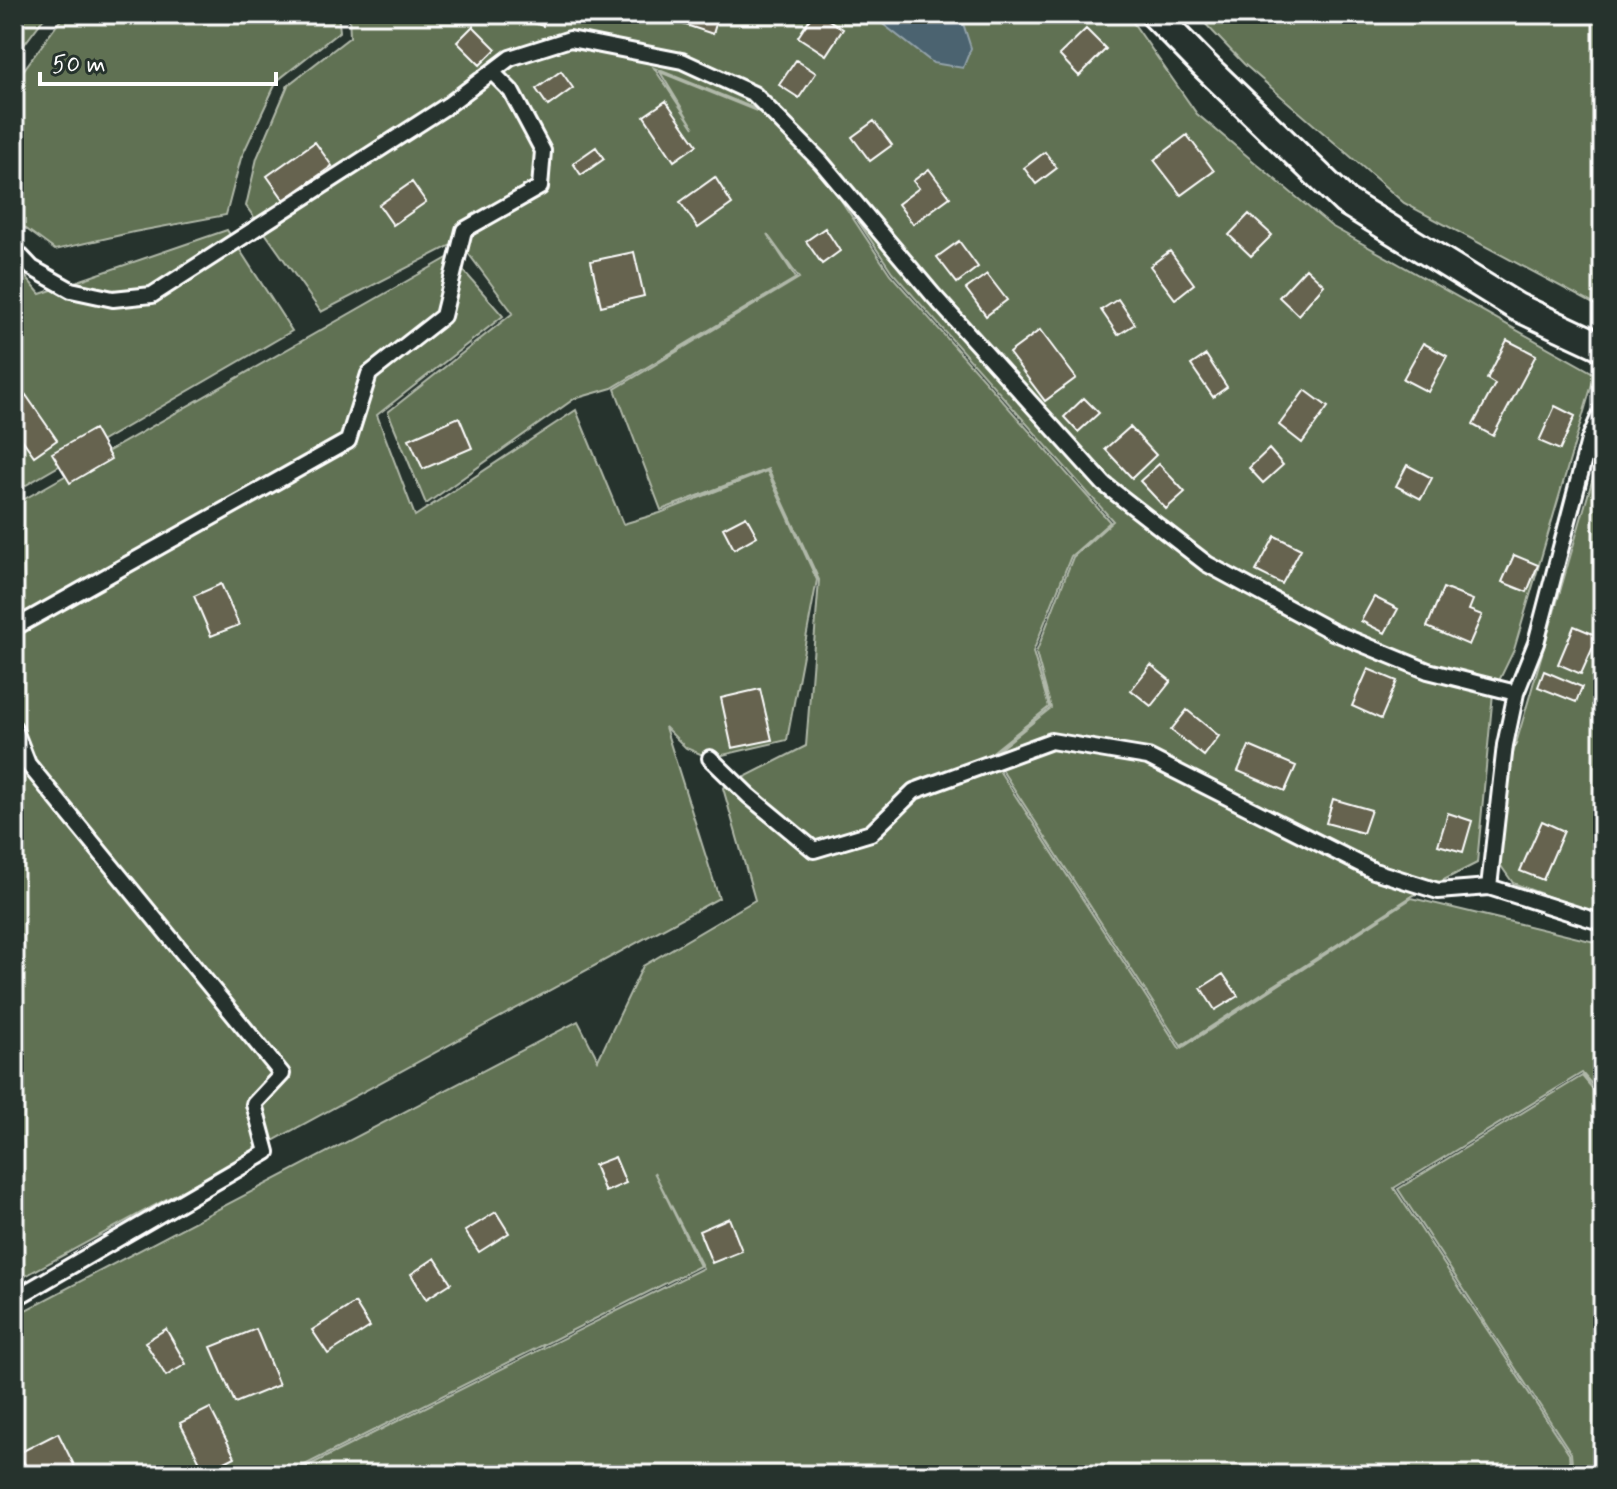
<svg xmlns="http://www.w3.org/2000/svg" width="1617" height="1489" font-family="Mynerve,sans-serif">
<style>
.green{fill:#607153;stroke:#b0b8a9;stroke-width:2}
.water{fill:#4b646f;stroke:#93a2a9;stroke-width:2}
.building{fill:#666450;stroke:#fff;stroke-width:2}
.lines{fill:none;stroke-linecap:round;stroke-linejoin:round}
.lane-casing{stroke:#fff;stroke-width:20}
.street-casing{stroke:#fff;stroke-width:32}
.lane{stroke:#26332d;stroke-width:14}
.street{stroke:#26332d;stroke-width:26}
</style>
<rect width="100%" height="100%" fill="#26332d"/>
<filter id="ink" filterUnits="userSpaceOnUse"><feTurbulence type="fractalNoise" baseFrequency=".0125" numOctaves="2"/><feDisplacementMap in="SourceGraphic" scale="16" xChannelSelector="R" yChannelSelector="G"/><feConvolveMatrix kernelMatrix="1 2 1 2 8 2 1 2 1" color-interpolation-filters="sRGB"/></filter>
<g filter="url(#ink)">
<!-- green -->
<path class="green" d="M 14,14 L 47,14 L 14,58 Z
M 65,14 L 338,14 L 340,31 L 277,81 L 241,158 L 226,215 L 134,232 L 55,250 L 14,220 L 14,83 Z
M 349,14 L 1127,14 L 1197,114 L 1331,226 L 1595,374 L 1514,650 L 1493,693 L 1477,863 L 1412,896 L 1181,1046 L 992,755 L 1051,708 L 1036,653 L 1073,557 L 1113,521 L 892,272 L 793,124 L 654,68 L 694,128 L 660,72 L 791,125 L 890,274 L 1110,522 L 1071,556 L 1033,652 L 1049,707 L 989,755 L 1180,1049 L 1412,898 L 1603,944 L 1603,1097 L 1582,1073 L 1394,1188 L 1569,1454 L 1571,1475 L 290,1475 L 703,1268 L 654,1172 L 700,1266 L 285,1475 L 14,1475 L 14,1316 L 578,1021 L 598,1060 L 643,966 L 755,900 L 723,788 L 806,746 L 819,580 L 768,469 L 661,510 L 615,389 L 799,278 L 767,234 L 796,278 L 612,388 L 574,399 L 426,504 L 388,412 L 513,313 L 459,241 L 321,312 L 246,206 L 257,158 L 288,85 L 350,37 Z
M 1196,14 L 1603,14 L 1603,309 L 1404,203 L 1244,64 Z
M 227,230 L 292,331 L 14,492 L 14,263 L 40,294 Z
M 451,256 L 503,316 L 377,415 L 415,516 L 576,410 L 623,524 L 660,513 L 767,471 L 817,580 L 787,740 L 710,758 L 686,748 L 665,727 L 719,898 L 14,1282 L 14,505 Z
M 1603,443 L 1603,917 L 1513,883 L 1496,859 L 1506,778 Z
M 1582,1076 L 1603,1101 L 1603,1475 L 1573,1475 L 1571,1453 L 1398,1189 Z"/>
<!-- water -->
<path class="water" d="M 870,14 L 960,14 L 971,48 L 963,68 L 933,63 Z"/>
<!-- building -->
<path class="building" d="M 505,14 L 547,14 L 543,26 Z
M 676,14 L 719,14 L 713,34 L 674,21 Z
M 813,14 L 819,14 L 843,29 L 826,55 L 798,37 Z
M 473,26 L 496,49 L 480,65 L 457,42 Z
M 1086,29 L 1106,49 L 1079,76 L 1059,55 Z
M 796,60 L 816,73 L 799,98 L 779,85 Z
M 561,71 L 573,88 L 548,106 L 536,89 Z
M 666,101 L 697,145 L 674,161 L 644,116 Z
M 874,121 L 892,145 L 870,161 L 852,137 Z
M 1187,135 L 1214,171 L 1181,195 L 1154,160 Z
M 315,142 L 332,166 L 284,200 L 267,176 Z
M 596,147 L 604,159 L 581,175 L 573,163 Z
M 1045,152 L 1057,168 L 1036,184 L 1024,168 Z
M 929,169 L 950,197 L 913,224 L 898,204 L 919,188 L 913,181 Z
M 715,177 L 732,204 L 698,228 L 680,202 Z
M 412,182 L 426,202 L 393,225 L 379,205 Z
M 1249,214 L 1272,235 L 1251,256 L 1229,235 Z
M 825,228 L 840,251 L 822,264 L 806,241 Z
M 959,241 L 978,267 L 957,283 L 937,257 Z
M 1170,251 L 1194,284 L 1175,299 L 1150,266 Z
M 634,252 L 644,296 L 601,306 L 591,261 Z
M 1306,268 L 1324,285 L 1298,315 L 1279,297 Z
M 987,274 L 1007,300 L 986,316 L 966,289 Z
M 1118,299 L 1135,324 L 1118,335 L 1101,310 Z
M 1040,330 L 1076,378 L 1045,401 L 1009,353 Z
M 1507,340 L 1536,355 L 1493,436 L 1473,425 L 1495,384 L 1487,379 Z
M 1423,343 L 1447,356 L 1428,392 L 1403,379 Z
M 1206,355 L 1227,387 L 1213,397 L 1191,365 Z
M 1305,390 L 1328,407 L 1302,443 L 1279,425 Z
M 26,395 L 57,440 L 34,456 L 14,428 L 14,404 Z
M 1084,398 L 1099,413 L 1078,432 L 1064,417 Z
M 1555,406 L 1575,416 L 1560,450 L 1539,441 Z
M 459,417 L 472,448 L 423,469 L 409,439 Z
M 1130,427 L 1156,455 L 1132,478 L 1105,449 Z
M 94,429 L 111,459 L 70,483 L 52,453 Z
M 1269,449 L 1283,465 L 1263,483 L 1249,468 Z
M 1159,464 L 1185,492 L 1166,509 L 1140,481 Z
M 1407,465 L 1432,478 L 1421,499 L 1396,486 Z
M 746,516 L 757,536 L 734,549 L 723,528 Z
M 1275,536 L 1301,549 L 1282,584 L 1256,571 Z
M 1514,555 L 1538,565 L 1527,592 L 1502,582 Z
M 221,584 L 239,625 L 211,636 L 194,596 Z
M 1443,588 L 1473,600 L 1469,610 L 1482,615 L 1469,645 L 1427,627 Z
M 1374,597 L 1398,609 L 1385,633 L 1361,621 Z
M 1574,626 L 1598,636 L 1581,674 L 1558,664 Z
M 1151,665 L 1171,681 L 1151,706 L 1131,690 Z
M 1368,669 L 1397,681 L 1381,719 L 1352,706 Z
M 1544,671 L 1582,687 L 1576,702 L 1538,687 Z
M 760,689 L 772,740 L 732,748 L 721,698 Z
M 1187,710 L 1219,736 L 1204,756 L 1171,730 Z
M 1249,746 L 1296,766 L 1285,791 L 1238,771 Z
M 1333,799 L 1371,810 L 1363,833 L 1326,823 Z
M 1448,813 L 1472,821 L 1463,852 L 1438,845 Z
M 1542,821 L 1564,831 L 1543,880 L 1520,871 Z
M 1223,974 L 1238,996 L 1215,1010 L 1201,988 Z
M 615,1157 L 626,1183 L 605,1192 L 594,1165 Z
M 496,1212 L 509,1233 L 479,1252 L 465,1231 Z
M 729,1218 L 742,1251 L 712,1263 L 699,1231 Z
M 435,1258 L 451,1283 L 426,1299 L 411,1274 Z
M 355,1303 L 370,1327 L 328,1354 L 312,1330 Z
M 166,1329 L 186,1364 L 166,1376 L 145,1342 Z
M 256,1329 L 279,1385 L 235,1403 L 211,1347 Z
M 210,1408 L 235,1457 L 205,1472 L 180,1423 Z
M 58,1433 L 77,1471 L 69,1475 L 30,1475 L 19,1453 Z"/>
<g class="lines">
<defs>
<path id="lane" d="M 14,249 L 32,268 L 71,290 L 113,299 L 152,295 L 448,105 L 510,58 L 570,39 L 682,61 L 754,94 L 821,162 L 933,295 L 1104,484 L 1207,564 L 1333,632 L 1428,671 L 1516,693
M 1603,408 L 1589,440 L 1536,643 L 1516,693 L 1505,745 L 1489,887 L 1603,923
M 14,628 L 348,441 L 369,374 L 443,316 L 464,230 L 540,187 L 543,151 L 511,91 L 492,72
M 14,728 L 28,764 L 282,1074 L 254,1104 L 267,1152 L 14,1299
M 710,758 L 749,796 L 814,850 L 871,833 L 914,791 L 1051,741 L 1148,757 L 1374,871 L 1438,891 L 1489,887"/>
<path id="street" d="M 1154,14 L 1204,65 L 1345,201 L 1517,307 L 1603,347"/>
</defs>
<!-- lane casing -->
<use href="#lane" class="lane-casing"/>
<!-- street casing -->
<use href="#street" class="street-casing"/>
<!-- lane -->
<use href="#lane" class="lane"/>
<!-- street -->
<use href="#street" class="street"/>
</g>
</g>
<!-- margin -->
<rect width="1617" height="1489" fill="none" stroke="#26332d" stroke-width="48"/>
<rect x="24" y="24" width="1569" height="1441" fill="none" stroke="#fff" stroke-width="3" filter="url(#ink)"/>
<!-- scale -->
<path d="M40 72v12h236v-12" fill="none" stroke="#ffffff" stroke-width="4"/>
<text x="52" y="72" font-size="24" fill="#ffffff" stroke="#26332d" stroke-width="6" paint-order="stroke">50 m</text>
</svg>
